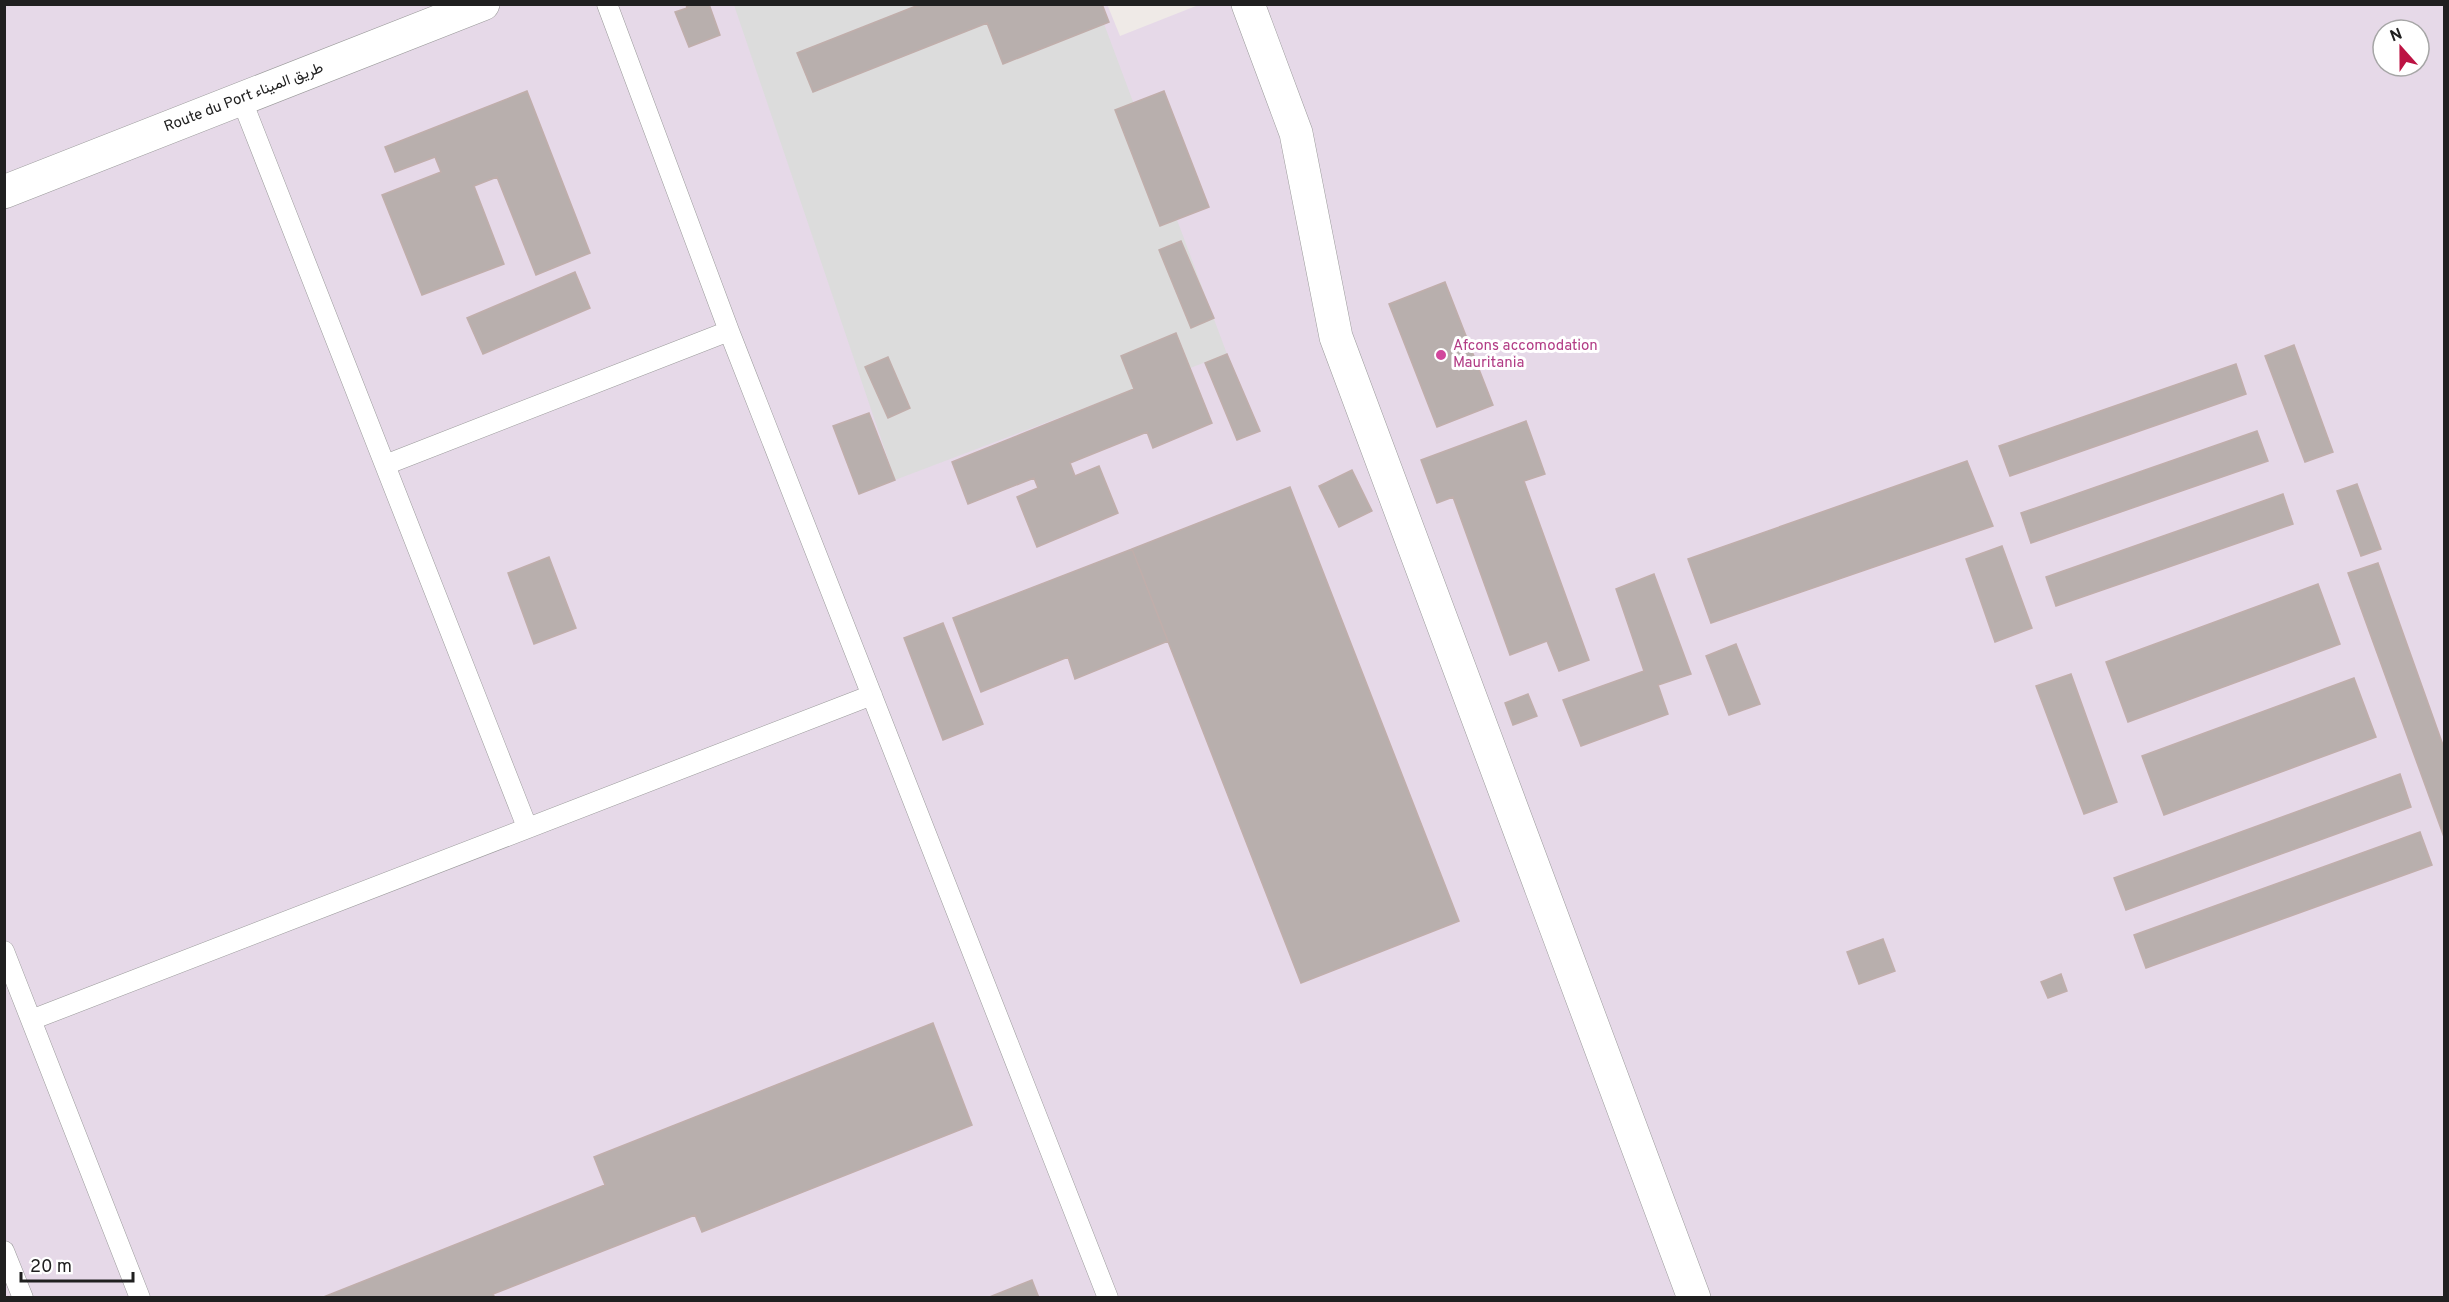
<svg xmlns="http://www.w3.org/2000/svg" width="2449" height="1302" font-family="Overpass,Vazirmatn,sans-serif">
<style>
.industrial{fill:#e6d9e8;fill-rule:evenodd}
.parking{fill:#dcdcdc}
.building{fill:#b8afad;stroke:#c0aeab;stroke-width:1.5}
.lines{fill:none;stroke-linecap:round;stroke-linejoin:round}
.service-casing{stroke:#9a9a9a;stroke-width:21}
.minor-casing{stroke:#9a9a9a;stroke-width:34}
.service{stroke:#fff;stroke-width:20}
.minor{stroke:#fff;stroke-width:33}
.hotel-dot{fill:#d1479c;stroke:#fff;stroke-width:2}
.labels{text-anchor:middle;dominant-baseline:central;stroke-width:6;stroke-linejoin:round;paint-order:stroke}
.street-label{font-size:15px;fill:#202020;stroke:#fff}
.hotel-label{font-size:15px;fill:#b23c85;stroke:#fff;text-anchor:start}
</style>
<rect width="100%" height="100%" fill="#efeae7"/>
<!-- industrial -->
<path class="industrial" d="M 1107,4 L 1120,36 L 1201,4 L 2444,5 L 2444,1297 L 5,1298 L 5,5 ZM 2383,30 L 2419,30 L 2419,66 L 2383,66 Z"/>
<!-- parking -->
<path class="parking" d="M 734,5 L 1097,5 L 1227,354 L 895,480 Z"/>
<!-- building -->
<path class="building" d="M 686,4 L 709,4 L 720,35 L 689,47 L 675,12 L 687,8 Z
M 921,4 L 1102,4 L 1109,22 L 1003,64 L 987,23 L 813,92 L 797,53 Z
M 527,91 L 590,253 L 536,275 L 497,177 L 474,186 L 504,264 L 422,295 L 382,195 L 441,172 L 435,157 L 395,172 L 385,147 Z
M 1164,91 L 1209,207 L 1160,226 L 1115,110 Z
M 1181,241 L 1214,318 L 1191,328 L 1159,250 Z
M 575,272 L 590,308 L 483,354 L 467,318 Z
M 1445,282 L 1493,405 L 1437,427 L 1389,304 Z
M 1176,333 L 1212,423 L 1153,448 L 1147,432 L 1070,463 L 1075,476 L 1099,466 L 1118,513 L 1037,547 L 1017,497 L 1038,488 L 1034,478 L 968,504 L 952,462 L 1134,389 L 1121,356 Z
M 2294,345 L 2333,452 L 2305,462 L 2265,356 Z
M 1227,354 L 1260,431 L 1237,440 L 1205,363 Z
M 888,357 L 910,408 L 888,418 L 865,367 Z
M 2236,364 L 2246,394 L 2010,476 L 1999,446 Z
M 869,413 L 895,480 L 859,494 L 833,426 Z
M 1526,421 L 1545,474 L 1524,481 L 1589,660 L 1559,671 L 1547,641 L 1510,655 L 1453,497 L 1437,503 L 1421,460 Z
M 2257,431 L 2268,461 L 2031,543 L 2021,513 Z
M 1967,461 L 1993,526 L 1711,623 L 1688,559 Z
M 1352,470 L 1372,511 L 1339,527 L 1319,486 Z
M 2357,484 L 2381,549 L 2361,556 L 2337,491 Z
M 1290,487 L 1459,921 L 1301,983 L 1132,549 Z
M 2283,494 L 2293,524 L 2056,606 L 2046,577 Z
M 2002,546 L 2032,628 L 1995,642 L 1966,559 Z
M 1132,549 L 1168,641 L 1075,679 L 1068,657 L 981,692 L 953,618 Z
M 549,557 L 576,628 L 534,644 L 508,573 Z
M 2378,563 L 2444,748 L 2444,837 L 2348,573 Z
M 1654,574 L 1691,674 L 1658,685 L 1668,714 L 1581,746 L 1563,700 L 1644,671 L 1616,589 Z
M 2318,584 L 2340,644 L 2128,722 L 2106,662 Z
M 943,623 L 983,724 L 943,740 L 904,638 Z
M 1736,644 L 1760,704 L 1729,715 L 1706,656 Z
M 2071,674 L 2117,802 L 2084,814 L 2036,686 Z
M 2354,678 L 2376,737 L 2164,815 L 2142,756 Z
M 1528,694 L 1537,716 L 1513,725 L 1505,703 Z
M 2400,774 L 2411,807 L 2126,910 L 2114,878 Z
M 2420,832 L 2432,865 L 2146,968 L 2134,935 Z
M 1883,939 L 1895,971 L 1859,984 L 1847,952 Z
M 2061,974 L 2067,991 L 2048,998 L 2041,982 Z
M 933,1023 L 972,1125 L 702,1232 L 695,1215 L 493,1294 L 495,1298 L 321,1298 L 605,1185 L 594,1157 Z
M 1032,1280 L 1039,1298 L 987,1298 Z"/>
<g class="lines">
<defs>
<path id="service" d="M 607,4 L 729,331 L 1108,1298
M 241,98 L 527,827
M 385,465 L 729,331
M 4,951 L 140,1298
M 31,1020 L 872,695
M 4,1251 L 23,1298"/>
<path id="minor" d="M 1248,4 L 1296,133 L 1336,337 L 1694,1298
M 4,192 L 483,4"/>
</defs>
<!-- service casing -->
<use href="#service" class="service-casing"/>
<!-- minor casing -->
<use href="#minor" class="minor-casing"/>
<!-- service -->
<use href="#service" class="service"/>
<!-- minor -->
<use href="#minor" class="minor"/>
</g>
<!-- markers -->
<circle class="hotel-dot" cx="1441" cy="355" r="6"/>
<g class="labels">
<!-- street labels -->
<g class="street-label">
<text transform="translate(244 98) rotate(-21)">Route du Port طريق الميناء</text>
</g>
<!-- hotel labels -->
<g class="hotel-label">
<text x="1453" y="346">Afcons accomodation<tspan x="1453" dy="17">Mauritania</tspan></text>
</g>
</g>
<!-- border -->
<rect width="2449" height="1302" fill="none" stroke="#202020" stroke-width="12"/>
<!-- north arrow -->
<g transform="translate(2401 48) rotate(339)"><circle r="28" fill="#ffffff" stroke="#a6a6a6" stroke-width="1.5"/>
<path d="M0-4.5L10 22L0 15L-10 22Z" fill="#bc1343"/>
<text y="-9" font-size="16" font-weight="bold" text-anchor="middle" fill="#202020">N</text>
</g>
<!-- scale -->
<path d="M21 1272v9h112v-9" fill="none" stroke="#202020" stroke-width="3"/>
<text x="30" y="1272" font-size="18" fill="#202020" stroke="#ffffff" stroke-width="4.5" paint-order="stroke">20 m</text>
</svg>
